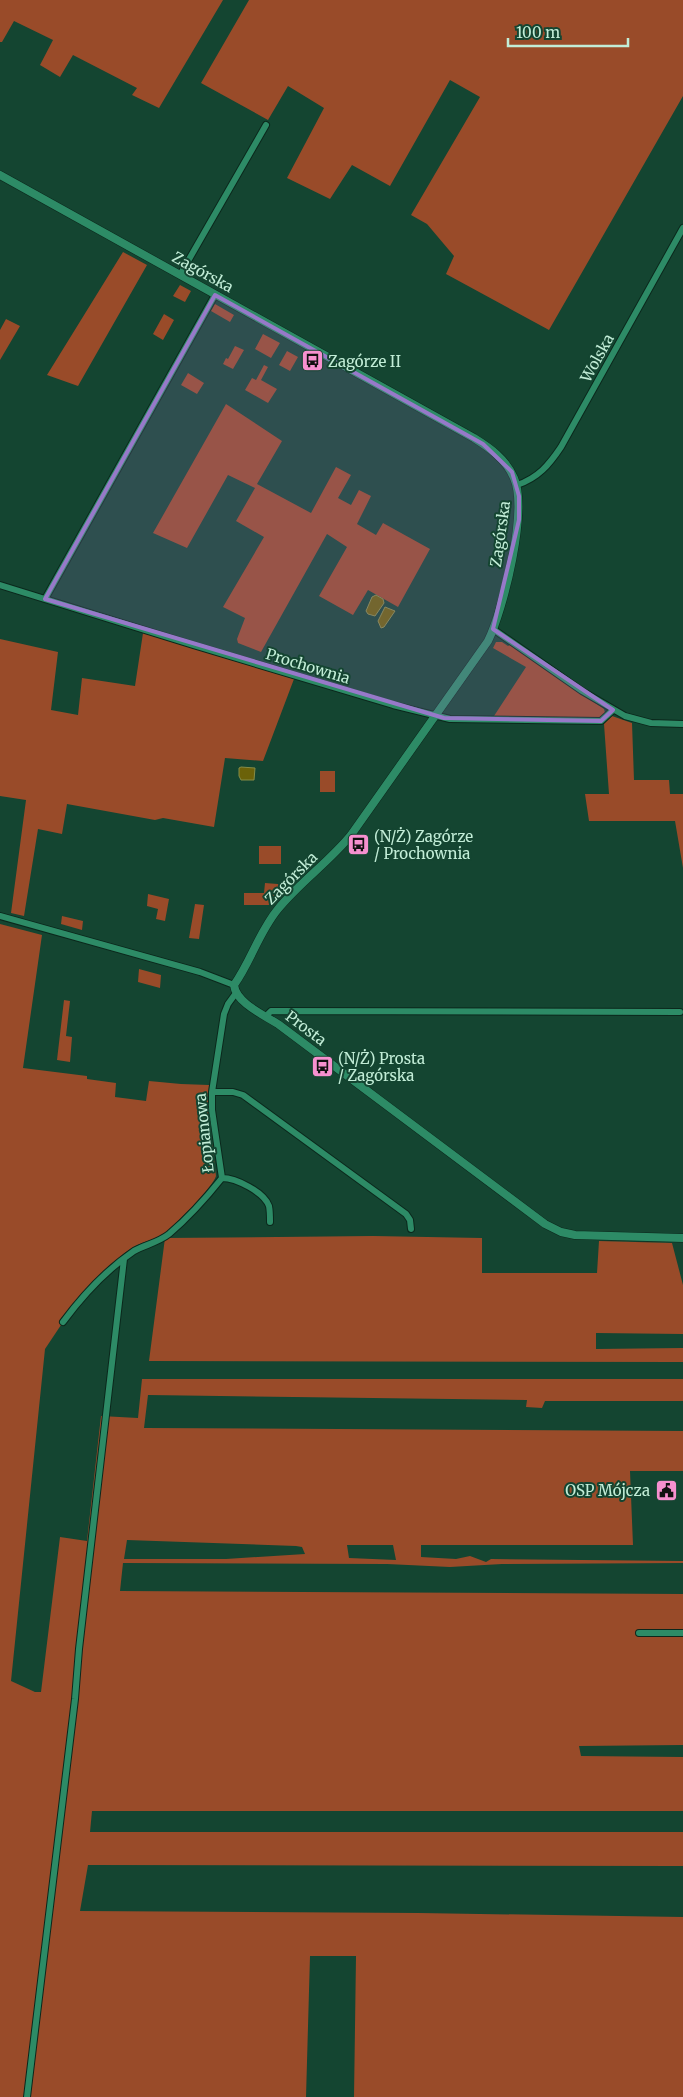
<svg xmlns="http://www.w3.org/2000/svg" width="683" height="2097" font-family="Merriweather,serif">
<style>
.green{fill:#994b29;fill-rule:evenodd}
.water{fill:#6b6209;stroke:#858c47}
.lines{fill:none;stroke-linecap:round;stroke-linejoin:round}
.minor-casing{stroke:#0b281c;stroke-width:8}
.tertiary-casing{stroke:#0b281c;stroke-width:9}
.minor{stroke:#2d8b66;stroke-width:6}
.tertiary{stroke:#2d8b66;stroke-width:8}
.marked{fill:#9779c9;fill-opacity:0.2;stroke:#9779c9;stroke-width:4;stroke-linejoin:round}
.labels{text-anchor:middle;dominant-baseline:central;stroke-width:4;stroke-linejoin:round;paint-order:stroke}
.street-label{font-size:15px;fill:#c2edd7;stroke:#144531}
.poi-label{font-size:15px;fill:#c2edd7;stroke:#144531;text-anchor:start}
</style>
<rect width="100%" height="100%" fill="#144531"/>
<!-- green -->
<path class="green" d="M 0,0 L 223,0 L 159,108 L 132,95 L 137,88 L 73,55 L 60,77 L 40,65 L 53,40 L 14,21 L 2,42 L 0,42 Z
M 249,0 L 683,0 L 683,96 L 549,330 L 446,274 L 454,256 L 427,224 L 411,215 L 480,97 L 450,80 L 390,186 L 352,165 L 330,199 L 287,178 L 324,108 L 288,86 L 268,120 L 201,83 Z
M 123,252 L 147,265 L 78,386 L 47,375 Z
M 180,285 L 191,291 L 185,302 L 173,296 Z
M 215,304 L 234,315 L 230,322 L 211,311 Z
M 164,314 L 174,320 L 163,340 L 153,334 Z
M 6,319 L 20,326 L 0,360 L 0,330 Z
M 263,334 L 280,343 L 271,358 L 255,349 Z
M 235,346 L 244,350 L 233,369 L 223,364 L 226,358 L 228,359 Z
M 287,351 L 298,357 L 290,371 L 279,365 Z
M 264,365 L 268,367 L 261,380 L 277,389 L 268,403 L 245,390 L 252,378 L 256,380 Z
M 188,373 L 204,383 L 197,394 L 181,385 Z
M 226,404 L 282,441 L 257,484 L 311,513 L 336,467 L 351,475 L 338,498 L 351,505 L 359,490 L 371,496 L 357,524 L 376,535 L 383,523 L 430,549 L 398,607 L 368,590 L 353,615 L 319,596 L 347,547 L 327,534 L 261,652 L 238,643 L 237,639 L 245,618 L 223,607 L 264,537 L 236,521 L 255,488 L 228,475 L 187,548 L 153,533 Z
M 143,633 L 294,679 L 263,761 L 225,758 L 214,827 L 163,818 L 155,820 L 67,804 L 62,834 L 38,829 L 24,916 L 11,913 L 26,800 L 0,796 L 0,639 L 58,652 L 51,710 L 78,715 L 82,678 L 135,686 Z
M 496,642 L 502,642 L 508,646 L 510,645 L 604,709 L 605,713 L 599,718 L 494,716 L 526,667 L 493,648 Z
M 612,716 L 632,723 L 634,780 L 669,780 L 670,794 L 683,794 L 683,868 L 675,821 L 589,821 L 585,794 L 609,794 L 604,724 Z
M 320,771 L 335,771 L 335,792 L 320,792 Z
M 259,846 L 281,846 L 281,864 L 259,864 Z
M 265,883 L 290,885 L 272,905 L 244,905 L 244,893 L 264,893 Z
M 148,894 L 169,899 L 165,921 L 156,919 L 158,909 L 147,906 Z
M 195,904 L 204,905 L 199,939 L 189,938 Z
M 62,916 L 83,921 L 82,930 L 61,924 Z
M 0,924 L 42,935 L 23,1068 L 87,1076 L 87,1079 L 116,1083 L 115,1097 L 146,1101 L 149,1081 L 181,1084 L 209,1085 L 208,1110 L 216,1176 C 213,1187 172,1229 162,1235 C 153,1240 142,1242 133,1247 C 106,1266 83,1291 62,1318 L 63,1322 L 45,1349 L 11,1681 L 35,1692 L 41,1692 L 60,1537 L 87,1541 L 101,1416 L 138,1418 L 142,1379 L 683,1379 L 683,1401 L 545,1401 L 542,1408 L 526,1407 L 527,1400 L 148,1395 L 144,1428 L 683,1431 L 683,1471 L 630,1471 L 633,1545 L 421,1545 L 421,1557 L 456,1559 L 470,1556 L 486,1562 L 491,1559 L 683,1561 L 683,1563 L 502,1564 L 450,1567 L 387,1564 L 125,1563 L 123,1563 L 120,1591 L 683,1594 L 683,1745 L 579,1746 L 581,1756 L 683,1757 L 683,1811 L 92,1811 L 90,1832 L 683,1832 L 683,1866 L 88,1865 L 80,1911 L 419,1913 L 683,1917 L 683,2097 L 354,2097 L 356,1956 L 310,1956 L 306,2097 L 0,2097 ZM 127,1540 L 296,1546 L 302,1547 L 305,1554 L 226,1559 L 124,1559 ZM 347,1545 L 393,1545 L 396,1560 L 349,1558 Z
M 139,969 L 161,975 L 160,988 L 138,982 Z
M 64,1000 L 70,1001 L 66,1036 L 72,1037 L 70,1062 L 57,1060 Z
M 373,1236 L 482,1238 L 482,1273 L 597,1273 L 599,1241 L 672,1243 L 683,1285 L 683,1334 L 596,1333 L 596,1349 L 683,1348 L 683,1362 L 149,1361 L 165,1238 Z"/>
<!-- water -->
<path class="water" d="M 376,595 L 383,599 L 384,603 L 375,616 L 368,614 L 366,611 L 372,597 Z
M 385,607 L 395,611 L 384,627 L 381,628 L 378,621 Z
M 241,767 L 255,768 L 254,780 L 241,780 L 239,776 L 239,768 Z"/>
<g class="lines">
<defs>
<path id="minor" d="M 180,275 L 266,125
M 517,485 C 538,478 549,465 561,447 L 683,228
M 0,585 L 193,645 L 393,705 L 450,719 L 601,721 L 613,710
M 45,599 L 215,295
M 493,629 L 582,691 L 625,716 L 651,723 L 683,724
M 0,916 L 200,972 L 234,985
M 266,1016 L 271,1011 L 680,1012
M 212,1092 L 233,1092 L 243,1095 L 406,1214 L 410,1220 L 411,1229
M 222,1178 C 236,1178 264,1192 269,1206 C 270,1211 270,1217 270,1222
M 63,1322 C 83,1295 106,1270 134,1251 C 145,1245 159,1242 169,1234 C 188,1218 206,1198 222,1178 L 212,1110 L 212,1092 L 224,1014 L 228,1004 L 236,993
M 639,1633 L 683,1633
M 27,2097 L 75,1699 L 79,1649 L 124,1259"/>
<path id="tertiary" d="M 0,175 L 474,438 C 490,448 506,459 514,478 C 528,510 504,608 488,641 L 351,835 C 329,862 300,882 278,909 C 259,932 251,961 234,985 C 236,1003 264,1015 278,1024 L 545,1224 L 561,1232 L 575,1235 L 683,1238"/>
</defs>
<!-- minor casing -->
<use href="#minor" class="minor-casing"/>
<!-- tertiary casing -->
<use href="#tertiary" class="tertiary-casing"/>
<!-- minor -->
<use href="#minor" class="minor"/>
<!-- tertiary -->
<use href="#tertiary" class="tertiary"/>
</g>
<!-- marked area -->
<path class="marked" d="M 215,295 L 483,444 L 512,472 L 519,496 L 519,520 L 493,629 L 613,710 L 601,721 L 444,718 L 45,599 Z"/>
<!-- icons -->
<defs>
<symbol id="bus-square" viewBox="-11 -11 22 22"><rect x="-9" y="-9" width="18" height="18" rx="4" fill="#f690cf" stroke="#144531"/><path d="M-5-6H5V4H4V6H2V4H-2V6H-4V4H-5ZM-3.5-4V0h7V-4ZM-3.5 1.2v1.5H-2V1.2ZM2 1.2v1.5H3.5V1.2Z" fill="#111"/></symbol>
<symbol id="civic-square" viewBox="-11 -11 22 22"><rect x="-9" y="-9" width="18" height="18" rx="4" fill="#f690cf" stroke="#144531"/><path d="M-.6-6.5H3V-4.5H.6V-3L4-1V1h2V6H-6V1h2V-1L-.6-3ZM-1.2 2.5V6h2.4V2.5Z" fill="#111"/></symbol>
</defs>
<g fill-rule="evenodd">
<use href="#bus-square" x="300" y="348" width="25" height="25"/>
<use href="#bus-square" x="346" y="832" width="25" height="25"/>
<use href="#bus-square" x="310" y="1054" width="25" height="25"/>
<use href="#civic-square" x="654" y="1478" width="25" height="25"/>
</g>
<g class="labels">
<!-- street labels -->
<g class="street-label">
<text transform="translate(203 272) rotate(29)">Zagórska</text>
<text transform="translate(597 358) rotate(-61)">Wolska</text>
<text transform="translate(500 534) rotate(-82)">Zagórska</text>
<text transform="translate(308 666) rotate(17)">Prochownia</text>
<text transform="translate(291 878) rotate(-45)">Zagórska</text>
<text transform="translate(306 1028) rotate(37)">Prosta</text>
<text transform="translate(204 1133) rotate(-96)">Łopianowa</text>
</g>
<!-- poi labels -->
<g class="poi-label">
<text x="328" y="361">Zagórze II</text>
<text x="374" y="836">(N/Ż) Zagórze<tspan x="374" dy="17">/ Prochownia</tspan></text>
<text x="338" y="1058">(N/Ż) Prosta<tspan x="338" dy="17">/ Zagórska</tspan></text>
<text x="650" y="1490" text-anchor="end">OSP Mójcza</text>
</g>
</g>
<!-- scale -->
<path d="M508 38v8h120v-8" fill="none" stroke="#c2edd7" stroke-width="2.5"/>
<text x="516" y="38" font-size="15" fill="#c2edd7" stroke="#144531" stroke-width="4" paint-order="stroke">100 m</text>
</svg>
